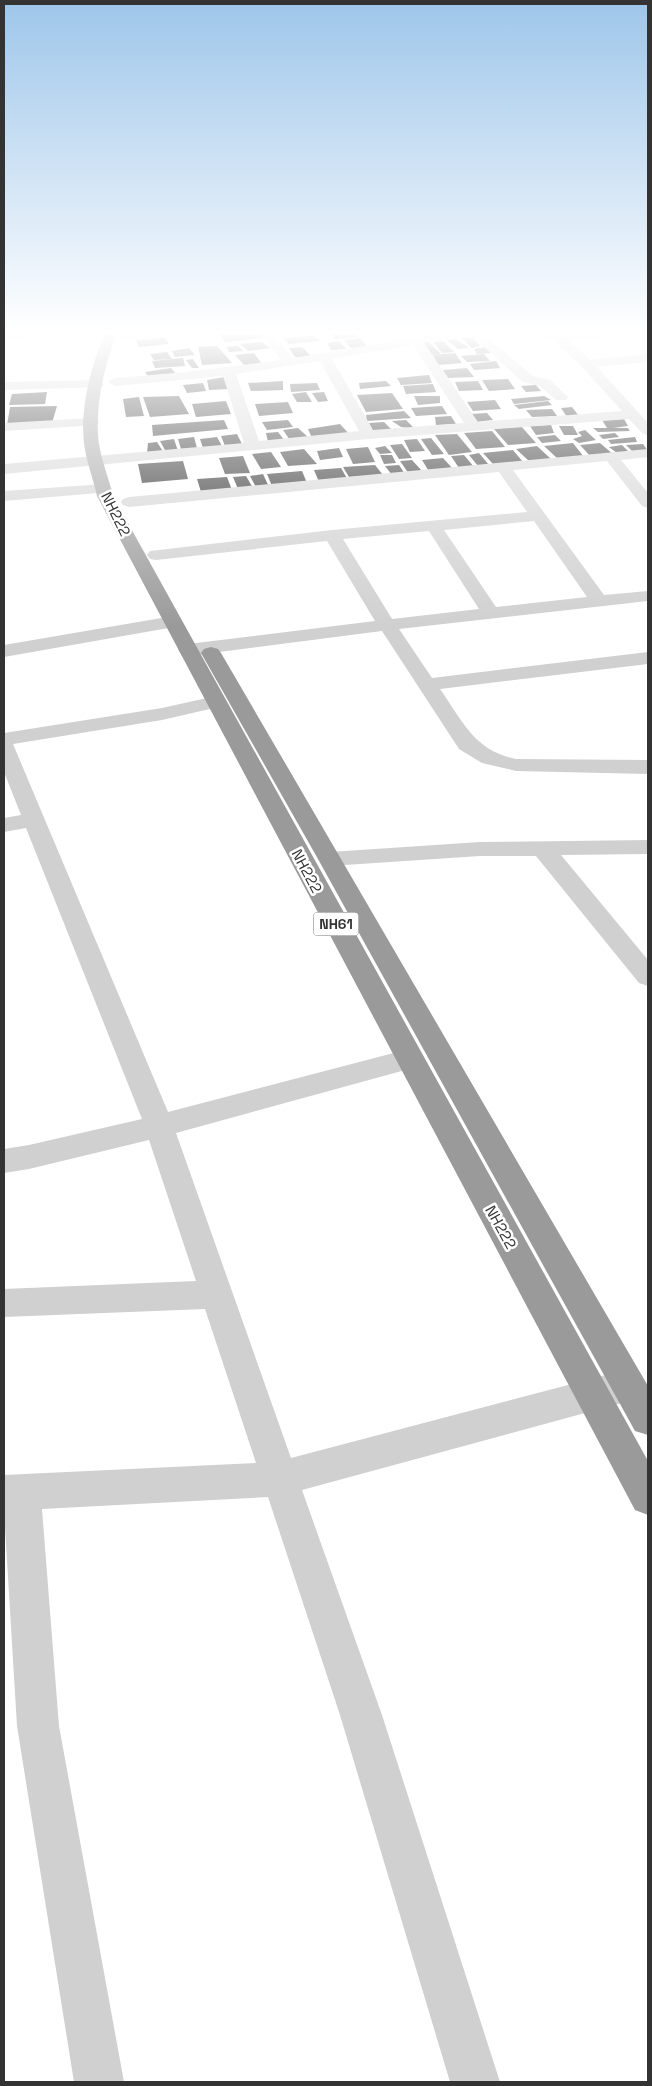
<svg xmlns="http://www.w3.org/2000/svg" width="652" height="2086" font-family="'Space Grotesk',sans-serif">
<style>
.building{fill:#1a1a1a}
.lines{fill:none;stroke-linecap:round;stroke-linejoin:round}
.minor{fill:#d0d0d0;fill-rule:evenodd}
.highway{fill:#9a9a9a;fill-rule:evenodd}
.labels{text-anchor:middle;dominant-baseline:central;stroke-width:5;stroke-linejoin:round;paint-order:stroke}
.shield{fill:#fff;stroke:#707070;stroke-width:1}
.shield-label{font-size:14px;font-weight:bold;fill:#333}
.street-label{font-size:15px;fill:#333;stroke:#fff}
</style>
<rect width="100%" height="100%" fill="#fff"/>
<!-- building -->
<path class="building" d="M 220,334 L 259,334 L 264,338 L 225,342 Z
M 332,334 L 355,334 L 358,337 L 335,339 Z
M 313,335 L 320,341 L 289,344 L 284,339 Z
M 165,337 L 169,344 L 139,347 L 136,340 Z
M 472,337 L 480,346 L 472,348 L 461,338 Z
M 360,338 L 366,346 L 351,348 L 344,340 Z
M 456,339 L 469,348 L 458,349 L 447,340 Z
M 339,341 L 346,349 L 331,350 L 327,343 Z
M 443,341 L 454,352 L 442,353 L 433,342 Z
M 262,342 L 270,348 L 248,351 L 240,344 Z
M 429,342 L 441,354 L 430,355 L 420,343 Z
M 217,346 L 232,363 L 202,365 L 198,347 Z
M 238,346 L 243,351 L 229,352 L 227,347 Z
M 302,347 L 312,357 L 295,357 L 289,348 Z
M 486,347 L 491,353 L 477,354 L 474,349 Z
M 189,348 L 195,355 L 175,357 L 172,351 Z
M 167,352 L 172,359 L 154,360 L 150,354 Z
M 254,353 L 262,364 L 245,366 L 235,355 Z
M 455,353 L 462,363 L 438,365 L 433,355 Z
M 484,354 L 490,361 L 467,362 L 461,356 Z
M 183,358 L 185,366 L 155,368 L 152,361 Z
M 193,359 L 199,368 L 192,368 L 186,360 Z
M 496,361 L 500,368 L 474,370 L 470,364 Z
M 171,368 L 177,375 L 149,378 L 145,372 Z
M 467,368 L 474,377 L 448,378 L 443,370 Z
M 429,375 L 432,383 L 401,385 L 397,378 Z
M 224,377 L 228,389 L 209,390 L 207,380 Z
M 508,379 L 515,389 L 489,391 L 482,380 Z
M 283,381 L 283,390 L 251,391 L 248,383 Z
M 386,381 L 391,386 L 360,389 L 359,383 Z
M 478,381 L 483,390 L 459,391 L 455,382 Z
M 203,383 L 206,391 L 187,393 L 183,385 Z
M 317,383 L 320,390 L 291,392 L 290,384 Z
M 433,384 L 436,392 L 406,394 L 403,386 Z
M 536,385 L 541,391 L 526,392 L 521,386 Z
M 47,392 L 45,404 L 9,405 L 12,394 Z
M 306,392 L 312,402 L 297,402 L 292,394 Z
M 324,392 L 328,401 L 318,402 L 312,393 Z
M 392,393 L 403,409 L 366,412 L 357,395 Z
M 179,396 L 189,414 L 150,417 L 143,397 Z
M 414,396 L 440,396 L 440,403 L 418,405 Z
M 544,396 L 551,400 L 514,404 L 511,399 Z
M 139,397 L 144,416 L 126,417 L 123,399 Z
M 495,400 L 501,409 L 473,411 L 467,402 Z
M 226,401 L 231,414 L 196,417 L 192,404 Z
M 548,401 L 552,405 L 519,409 L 514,405 Z
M 288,402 L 293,413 L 259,416 L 255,404 Z
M 57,406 L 52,423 L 7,425 L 10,407 Z
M 442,406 L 447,414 L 416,416 L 411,408 Z
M 572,407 L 579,416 L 567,417 L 561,408 Z
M 552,409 L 557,416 L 532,417 L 526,410 Z
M 404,411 L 411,418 L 367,421 L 366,415 Z
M 487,413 L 493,420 L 475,422 L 470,414 Z
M 451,416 L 456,424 L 436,425 L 435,417 Z
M 624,419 L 628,426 L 613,428 L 628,428 L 630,431 L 598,432 L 593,428 L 607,428 L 602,420 Z
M 224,420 L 228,429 L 153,436 L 152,425 Z
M 288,420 L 293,427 L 267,430 L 262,422 Z
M 406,420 L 415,429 L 401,427 L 392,421 Z
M 384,422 L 392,430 L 373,432 L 369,423 Z
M 340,424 L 349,434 L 312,438 L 308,429 Z
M 551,425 L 554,433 L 536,435 L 530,426 Z
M 521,426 L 536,443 L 508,445 L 494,429 Z
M 559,426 L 573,426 L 578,435 L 564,435 Z
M 298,428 L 309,438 L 290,440 L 283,430 Z
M 585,430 L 596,440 L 579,443 L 573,439 L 582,436 L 578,432 Z
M 492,431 L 505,447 L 476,449 L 464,433 Z
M 278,432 L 285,441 L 268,442 L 266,433 Z
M 615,433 L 619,437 L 603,439 L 599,435 Z
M 237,434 L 242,444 L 225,446 L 221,436 Z
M 457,434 L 472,452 L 449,455 L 435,435 Z
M 555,435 L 561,441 L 542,443 L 537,437 Z
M 194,437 L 197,448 L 181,449 L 178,439 Z
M 217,437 L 222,446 L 203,448 L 200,439 Z
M 635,437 L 637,442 L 611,444 L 608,440 Z
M 431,438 L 444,454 L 432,455 L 421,439 Z
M 174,439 L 178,451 L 166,452 L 160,441 Z
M 417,439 L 425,451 L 410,452 L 404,440 Z
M 157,442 L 164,453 L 147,453 L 148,443 Z
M 573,443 L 584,457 L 557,458 L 544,446 Z
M 600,443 L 614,455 L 591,457 L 580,445 Z
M 402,444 L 412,458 L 399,459 L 390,445 Z
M 643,444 L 648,451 L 634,453 L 626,445 Z
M 622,445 L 629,452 L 617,453 L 609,447 Z
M 385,446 L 392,453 L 380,454 L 375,448 Z
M 537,446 L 551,459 L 529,461 L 516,449 Z
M 368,447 L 375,462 L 353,464 L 346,449 Z
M 339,448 L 343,457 L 320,460 L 317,451 Z
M 304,449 L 317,464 L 288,466 L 280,452 Z
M 513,450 L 523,462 L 493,464 L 483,453 Z
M 271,452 L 281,467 L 261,469 L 252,454 Z
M 479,453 L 489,465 L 478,466 L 469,455 Z
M 380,455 L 392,455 L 396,463 L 384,464 Z
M 464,455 L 474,467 L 459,468 L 451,456 Z
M 243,456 L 250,473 L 225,474 L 219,458 Z
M 443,458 L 453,469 L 430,473 L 422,460 Z
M 412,460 L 423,472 L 409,474 L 400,461 Z
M 183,461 L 188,479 L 142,483 L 138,464 Z
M 375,465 L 383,475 L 349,477 L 343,467 Z
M 399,465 L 405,474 L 392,475 L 385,466 Z
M 341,468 L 348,480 L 319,482 L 314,470 Z
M 302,471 L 307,483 L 272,486 L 267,474 Z
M 263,474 L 269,487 L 257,489 L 250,476 Z
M 246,476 L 253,488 L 238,489 L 233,477 Z
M 227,477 L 232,490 L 201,492 L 197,479 Z"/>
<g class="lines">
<!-- minor -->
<path class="minor" d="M 4,334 L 35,334 L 29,338 L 4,339 Z
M 122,334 L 166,334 C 161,340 125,343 120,337 Z
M 260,334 L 273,334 L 293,358 L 436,334 L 463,334 L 461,337 L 457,338 L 424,343 L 478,422 L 622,411 L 582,367 L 552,339 L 534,337 L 532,334 L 610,334 L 608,337 L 604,338 L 568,340 L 590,360 L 648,354 L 648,362 L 597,367 L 648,423 L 648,435 L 643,434 L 629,419 L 368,439 L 4,474 L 4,464 L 244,443 L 223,376 L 115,386 L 108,382 L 115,378 L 186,372 L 281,360 ZM 413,345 L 464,423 L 373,430 L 332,359 ZM 320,361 L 359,431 L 259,441 L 236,374 Z
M 470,334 L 483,334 L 533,376 L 550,380 L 568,397 L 566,400 L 556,400 L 540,386 L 523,382 Z
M 97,380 L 104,384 L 102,387 L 4,390 L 4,382 Z
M 92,418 L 97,419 L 99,422 L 97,425 L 4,431 L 4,423 Z
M 648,449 L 648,457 L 621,460 L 648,493 L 648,508 L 642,506 L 607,461 L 513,470 L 604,595 L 648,591 L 648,601 L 399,629 L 432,678 L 648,652 L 648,664 L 440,689 C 462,720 474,751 516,759 L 648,760 L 648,774 L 516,771 L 482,763 L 459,749 L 382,631 L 188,656 L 181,654 L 178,650 L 181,646 L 188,644 L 375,621 L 327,541 L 156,560 L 150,559 L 147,555 L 150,551 L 332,530 L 527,512 L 499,472 L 129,507 L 123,505 L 121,502 L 123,499 L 129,497 ZM 534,521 L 587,597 L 496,607 L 444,530 ZM 429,531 L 479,609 L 392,619 L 343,539 Z
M 104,484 L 110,486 L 112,489 L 110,492 L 4,501 L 4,491 Z
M 173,616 L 180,618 L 182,622 L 180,626 L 4,657 L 4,645 Z
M 216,696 L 223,698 L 226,702 L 223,706 L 162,720 L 13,744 L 168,1112 L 409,1049 L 419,1052 L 423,1059 L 419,1066 L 409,1069 L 176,1133 L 291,1458 L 629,1369 L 641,1374 L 646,1385 L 641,1396 L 629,1401 L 302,1490 L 382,1715 L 500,2082 L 450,2082 L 340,1715 L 268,1497 L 42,1509 L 59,1726 L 124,2082 L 74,2082 L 17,1726 L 4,1511 L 4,1475 L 256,1463 L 205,1309 L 4,1317 L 4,1289 L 196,1281 L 149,1140 L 29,1169 L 4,1173 L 4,1149 L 29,1145 L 142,1119 L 26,828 L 4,832 L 4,818 L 21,815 L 4,772 L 4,733 L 162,708 Z
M 648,840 L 648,854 L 561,855 L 648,960 L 648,986 L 639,983 L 536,856 L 480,856 L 330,866 L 322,864 L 318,859 L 322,854 L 330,852 L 480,842 Z"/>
<!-- highway -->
<path class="highway" d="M 105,334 L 117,334 C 104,366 94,409 99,444 C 102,462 109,479 113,496 L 648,1461 L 648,1515 L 635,1510 L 97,496 C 93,478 86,461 84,443 C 80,409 91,365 105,334 Z
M 211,647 L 218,649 L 221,653 L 648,1386 L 648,1435 L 635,1431 L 318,859 L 201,653 L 204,649 Z"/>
</g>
<!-- sky -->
<linearGradient id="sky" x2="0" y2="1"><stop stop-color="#9ec6ea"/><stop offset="0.53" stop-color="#fff"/><stop offset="1" stop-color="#fff" stop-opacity="0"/></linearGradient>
<rect width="652" height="626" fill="url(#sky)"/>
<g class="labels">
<!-- shield labels -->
<rect class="shield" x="313.5" y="912.5" width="45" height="23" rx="4"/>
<g class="shield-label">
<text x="336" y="924">NH61</text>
</g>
<!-- street labels -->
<g class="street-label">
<text transform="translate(116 514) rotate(64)">NH222</text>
<text transform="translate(307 871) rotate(62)">NH222</text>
<text transform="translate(501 1227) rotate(61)">NH222</text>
</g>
</g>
<!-- border -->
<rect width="652" height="2086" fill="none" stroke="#333333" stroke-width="10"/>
</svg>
